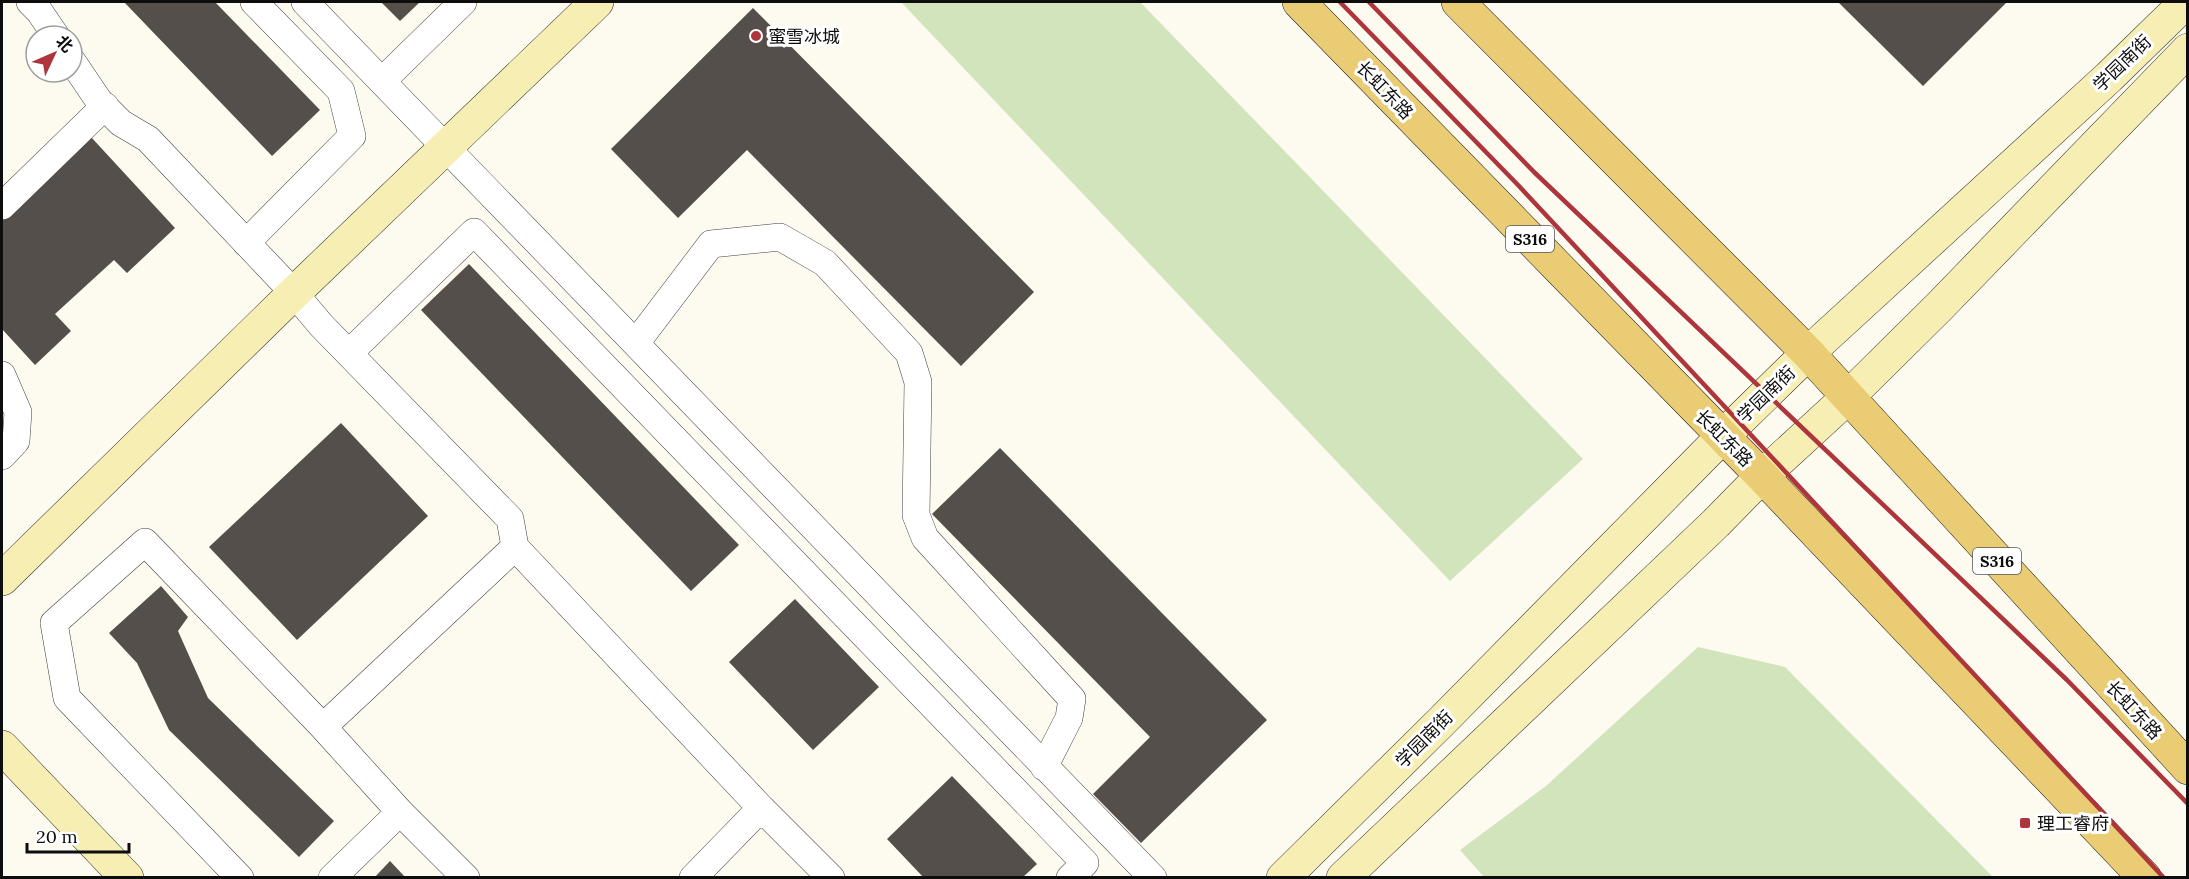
<svg xmlns="http://www.w3.org/2000/svg" width="2189" height="879" font-family="Lora,'Noto Sans SC',serif">
<style>
.green{fill:#d1e4bc}
.building{fill:#554f4b}
.lines{fill:none;stroke-linecap:round;stroke-linejoin:round}
.street-casing{stroke:#404040;stroke-width:28}
.secondary-casing{stroke:#2f2f2f;stroke-width:34}
.primary-casing{stroke:#1e1e1e;stroke-width:34}
.street{stroke:#fff;stroke-width:27}
.secondary{stroke:#f6eeb2;stroke-width:33}
.primary{stroke:#e9cc73;stroke-width:33}
.rail{stroke:#ad353b;stroke-width:4.5}
.poi-dot{fill:#ad353b;stroke:#fff;stroke-width:2}
.labels{text-anchor:middle;dominant-baseline:central;stroke-width:6;stroke-linejoin:round;paint-order:stroke}
.shield{fill:#fff;stroke:#565656;stroke-width:1.5}
.shield-label{font-size:16px;font-weight:bold;fill:#0d0d0d}
.poi-label{font-size:18px;fill:#0d0d0d;stroke:#fff;text-anchor:start}
.street-label{font-size:18px;fill:#0d0d0d;stroke:#fff}
</style>
<rect width="100%" height="100%" fill="#fdfaef"/>
<!-- green -->
<path class="green" d="M 901,2 L 1140,2 L 1583,459 L 1450,581 Z
M 1698,647 L 1785,667 L 1993,877 L 1484,877 L 1460,850 L 1546,786 Z"/>
<!-- building -->
<path class="building" d="M 124,2 L 215,2 L 320,110 L 272,156 Z
M 381,2 L 420,2 L 400,21 Z
M 1838,2 L 2007,2 L 1923,86 Z
M 753,8 L 1034,292 L 961,366 L 747,150 L 678,218 L 611,149 Z
M 91,137 L 175,228 L 127,273 L 114,260 L 55,314 L 71,331 L 35,365 L 2,329 L 2,220 Z
M 469,264 L 739,545 L 691,591 L 421,310 Z
M 341,423 L 428,516 L 297,640 L 209,547 Z
M 1000,448 L 1267,720 L 1141,843 L 1093,794 L 1150,737 L 932,514 Z
M 161,586 L 188,617 L 178,631 L 208,698 L 334,821 L 299,857 L 169,730 L 137,663 L 109,633 Z
M 795,599 L 879,687 L 813,750 L 729,662 Z
M 952,776 L 1037,864 L 1022,878 L 924,878 L 887,839 Z
M 390,861 L 406,878 L 374,878 Z"/>
<g class="lines">
<defs>
<path id="street" d="M 30,2 L 39,11 L 56,36
M 305,2 L 1153,878
M 72,61 L 99,101 L 121,123 L 148,139 L 294,293 L 321,325 L 510,519 L 515,547 L 761,808 L 693,878
M 382,81 L 463,2
M 2,206 L 105,106
M 246,243 L 352,136 L 341,91 L 254,2
M 636,343 L 711,244 L 780,237 L 825,263 L 909,353 L 918,382 L 916,515 L 925,538 L 1072,699 L 1069,718 L 1044,767
M 349,353 L 474,232 L 1085,863 L 1070,878
M 2,375 L 18,412 L 16,441 L 2,456
M 323,727 L 400,812
M 761,808 L 831,878
M 240,878 L 67,698 L 54,623 L 145,542 L 323,727 L 515,547
M 332,878 L 400,812 L 466,878"/>
<path id="secondary" d="M 2,579 L 294,293 L 597,2
M 2,747 L 127,878
M 1283,878 L 1441,722 L 1722,437 L 1808,353 L 2109,77 L 2186,2
M 1343,878 L 1716,523 L 1762,476 L 1848,397 L 1939,307 L 2188,50"/>
<path id="primary" d="M 1299,2 L 1762,476 L 2145,878
M 1458,2 L 1808,353 L 2188,768"/>
</defs>
<!-- street casing -->
<use href="#street" class="street-casing"/>
<!-- secondary casing -->
<use href="#secondary" class="secondary-casing"/>
<!-- primary casing -->
<use href="#primary" class="primary-casing"/>
<!-- street -->
<use href="#street" class="street"/>
<!-- secondary -->
<use href="#secondary" class="secondary"/>
<!-- primary -->
<use href="#primary" class="primary"/>
<!-- rail -->
<path class="rail" d="M 1340,2 L 1518,185 L 2164,878
M 1369,2 L 1534,172 L 2067,680 L 2188,804"/>
</g>
<!-- markers -->
<g class="poi-dot">
<circle cx="756" cy="36" r="6"/>
<rect x="2019" y="817" width="12" height="12" rx="3"/>
</g>
<g class="labels">
<!-- shield labels -->
<g class="shield">
<rect x="1506" y="226" width="48" height="26" rx="4.5"/>
<rect x="1973" y="548" width="48" height="26" rx="4.5"/>
</g>
<g class="shield-label">
<text x="1530" y="239">S316</text>
<text x="1997" y="561">S316</text>
</g>
<!-- poi labels -->
<g class="poi-label">
<text x="768" y="36">蜜雪冰城</text>
<text x="2037" y="823">理工睿府</text>
</g>
<!-- street labels -->
<g class="street-label">
<text transform="translate(2122 63) rotate(-44)">学园南街</text>
<text transform="translate(1385 90) rotate(46)">长虹东路</text>
<text transform="translate(1766 394) rotate(-44)">学园南街</text>
<text transform="translate(1724 438) rotate(45)">长虹东路</text>
<text transform="translate(2134 710) rotate(47)">长虹东路</text>
<text transform="translate(1424 739) rotate(-45)">学园南街</text>
</g>
</g>
<!-- border -->
<rect width="2189" height="879" fill="none" stroke="#0d0d0d" stroke-width="6"/>
<!-- north arrow -->
<g transform="translate(54 54) rotate(46)"><circle r="28" fill="#ffffff" stroke="#9e9e9e" stroke-width="1.5"/>
<path d="M0-4.5L10 22L0 15L-10 22Z" fill="#ad353b"/>
<text y="-9" font-size="16" font-weight="bold" text-anchor="middle" fill="#0d0d0d">北</text>
</g>
<!-- scale -->
<path d="M27 843v9h102v-9" fill="none" stroke="#0d0d0d" stroke-width="3"/>
<text x="36" y="843" font-size="18" fill="#0d0d0d" stroke="#ffffff" stroke-width="4.5" paint-order="stroke">20 m</text>
</svg>
